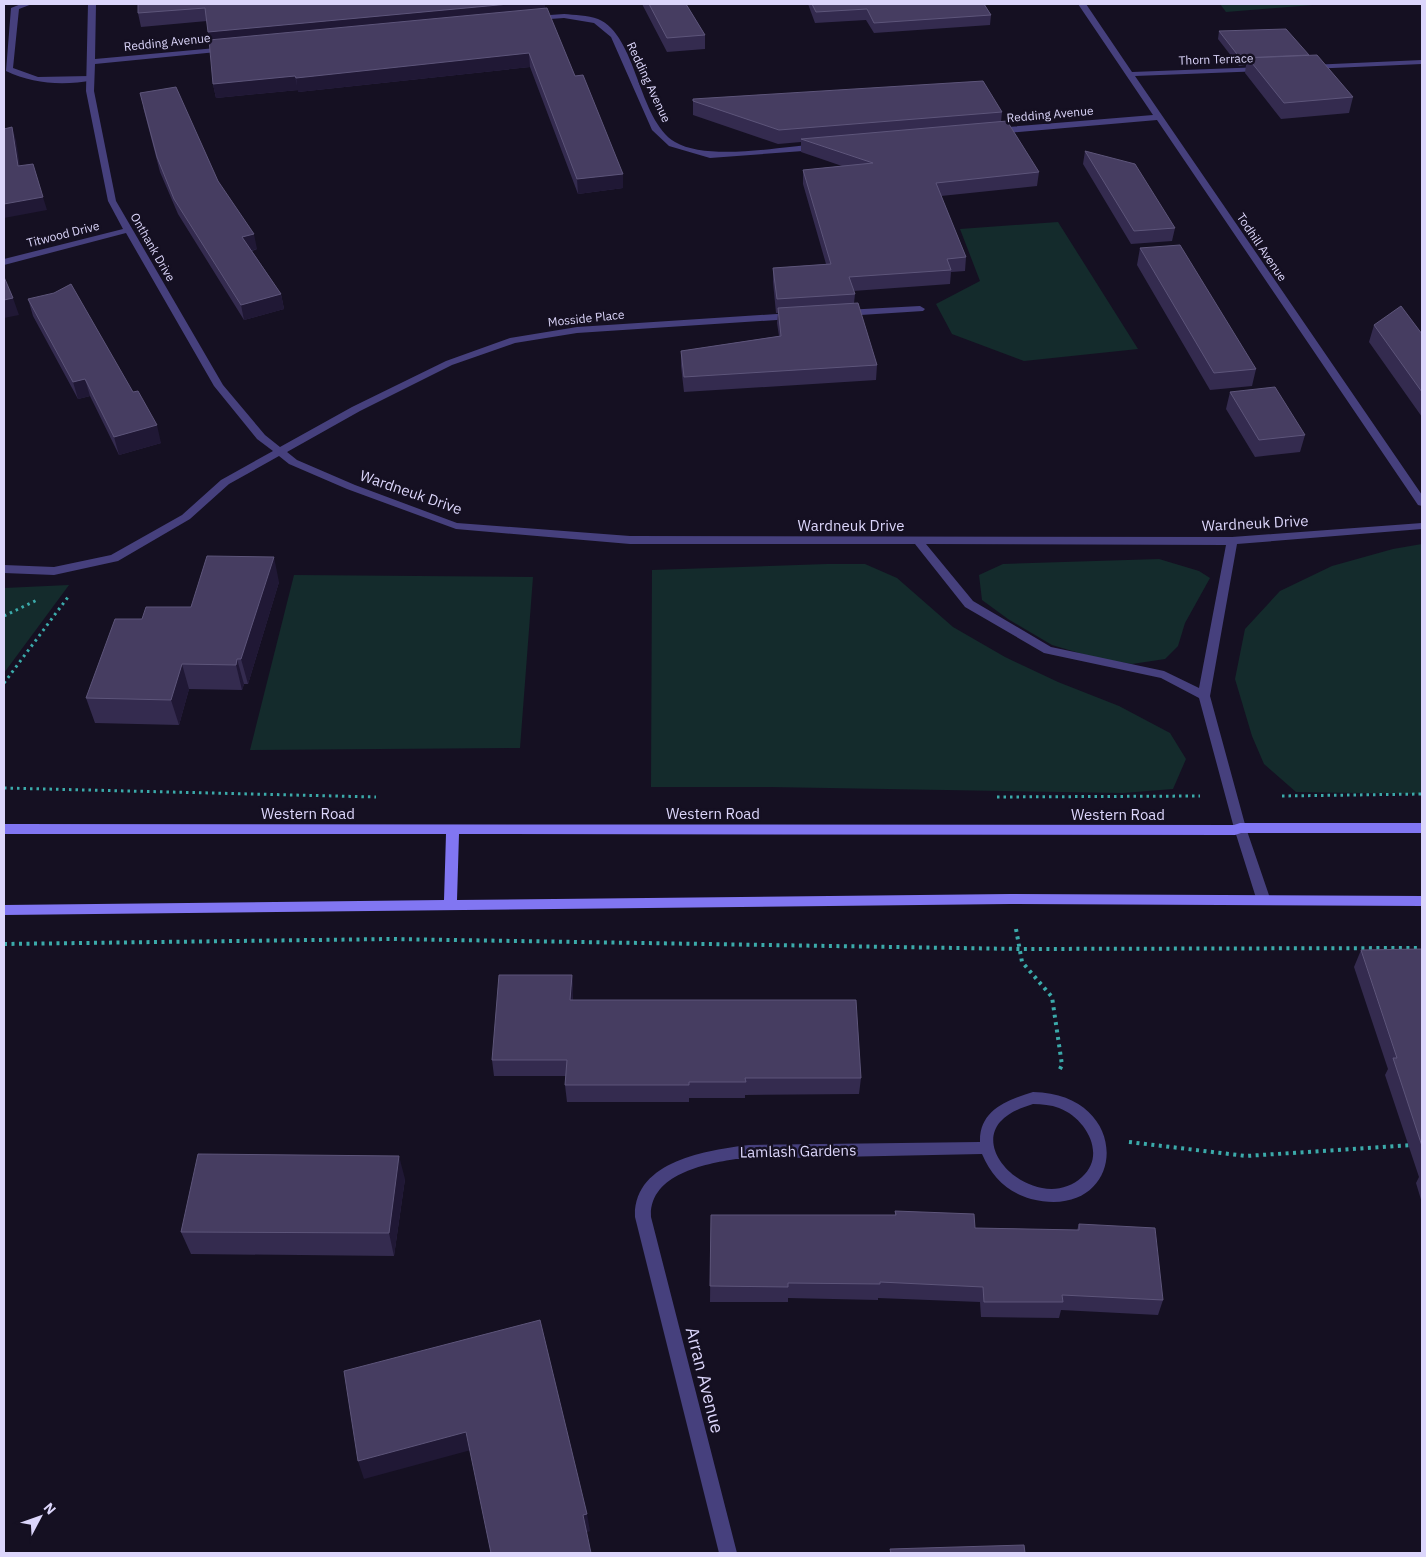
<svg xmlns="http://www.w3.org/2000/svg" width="1426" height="1557" font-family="'IBM Plex Sans',sans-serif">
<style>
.green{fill:#142b2c}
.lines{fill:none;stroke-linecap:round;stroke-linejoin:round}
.path-far1{stroke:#3baaaa;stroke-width:3;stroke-dasharray:2.5 4;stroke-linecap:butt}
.path{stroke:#3baaaa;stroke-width:4;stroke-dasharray:3 4.5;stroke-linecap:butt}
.service{fill:#46407d;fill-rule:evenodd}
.minor{fill:#46407d;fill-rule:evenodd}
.secondary{fill:#8176f2;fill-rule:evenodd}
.wall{fill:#342b4f}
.shaded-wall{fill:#201835}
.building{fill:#463d61;stroke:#5d557a}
.labels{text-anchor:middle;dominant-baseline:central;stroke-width:5;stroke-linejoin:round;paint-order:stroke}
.far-street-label{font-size:12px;fill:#dcd6fb;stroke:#151022}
.street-label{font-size:15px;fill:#dcd6fb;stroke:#151022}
.near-street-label{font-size:18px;fill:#dcd6fb;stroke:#151022}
</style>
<rect width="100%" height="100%" fill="#151022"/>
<!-- green -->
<path class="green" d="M 1220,4 L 1325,4 L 1226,12 Z
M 1058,222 L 1138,349 L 1024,361 L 952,334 L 936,304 L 980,281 L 960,229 Z
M 1422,544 L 1422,794 L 1296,792 L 1264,764 L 1252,736 L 1235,679 L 1245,629 L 1280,591 L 1332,566 L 1393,549 Z
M 1159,559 L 1199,571 L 1210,578 L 1185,623 L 1178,646 L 1165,659 L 1132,664 L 1096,658 L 1052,645 L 1008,619 L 982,600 L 979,575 L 1003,564 Z
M 827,564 L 865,564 L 897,578 L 953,627 L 1005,657 L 1058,682 L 1119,706 L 1170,733 L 1186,759 L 1173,789 L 1123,793 L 770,787 L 651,787 L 652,570 Z
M 294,575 L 533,577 L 520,748 L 250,750 Z
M 69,585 L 4,673 L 4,588 Z"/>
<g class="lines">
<!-- path-far1 -->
<path class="path-far1" d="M 4,616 L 37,600
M 4,683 L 68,597
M 4,788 L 376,797
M 1282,796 L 1422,794
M 997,797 L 1200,796"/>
<!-- path -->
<path class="path" d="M 1016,929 L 1022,962 L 1052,997 L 1062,1065 L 1058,1073
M 4,944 L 390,939 L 1020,949 L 1422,948
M 1129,1142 L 1246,1156 L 1412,1145"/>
<!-- service -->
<path class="service" d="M 21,4 L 32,4 L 19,9 L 13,68 L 38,77 L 90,76 L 93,76 L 93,80 C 64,86 33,84 6,71 L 11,8 Z"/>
<!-- minor -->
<path class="minor" d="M 88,4 L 96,4 L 95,59 L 227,47 L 231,49 L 227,51 L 95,64 L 94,91 L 116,201 L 223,385 L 265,435 L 280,447 L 352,407 L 446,361 L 510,338 L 577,327 L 792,313 L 797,316 L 792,319 L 577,333 L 515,343 L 452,365 L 360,411 L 287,452 L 297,460 L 355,485 L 457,523 L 630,536 L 1232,537 L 1422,523 L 1422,529 L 1237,544 L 1210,696 L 1246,828 L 1271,901 L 1269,905 L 1259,905 L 1257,901 L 1234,828 L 1199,698 L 1161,678 L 1044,653 L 965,607 L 915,544 L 630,544 L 456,529 L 347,489 L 289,464 L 279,456 L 229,484 L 190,519 L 118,561 L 54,575 L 4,573 L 4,565 L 54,567 L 111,555 L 182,515 L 221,480 L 273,451 L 257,439 L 214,386 L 126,233 L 4,265 L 4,259 L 123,229 L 108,201 L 86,91 ZM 926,544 L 1226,545 L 1199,688 L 1164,671 L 1051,647 L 973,601 Z
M 1078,4 L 1086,4 L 1132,72 L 1263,67 L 1267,69 L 1263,71 L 1135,76 L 1422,495 L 1422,506 L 1418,505 L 1157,120 L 996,134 L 992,131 L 996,128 L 1153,115 Z
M 564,14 C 574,15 588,15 598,19 C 637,35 638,120 675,142 C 707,161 780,147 817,144 L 821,147 L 817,150 L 710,158 L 669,146 L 652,130 L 611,37 L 594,23 L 564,18 L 536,20 L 532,18 L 536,16 Z
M 1422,60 L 1422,64 L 1310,69 L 1306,67 L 1310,65 Z
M 920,306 L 925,309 L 923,311 L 845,316 L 840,313 L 845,310 Z
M 1033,1092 C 1136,1094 1127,1223 1031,1199 C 1007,1192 992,1177 982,1154 L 736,1159 C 703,1164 649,1175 651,1217 L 737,1553 L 719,1553 L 635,1217 C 633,1161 707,1150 749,1145 L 980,1142 C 979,1110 1007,1100 1033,1092 ZM 1033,1104 C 1042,1104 1051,1105 1059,1108 C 1086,1118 1107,1155 1082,1177 C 1042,1214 971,1156 1000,1122 C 1009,1112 1021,1108 1033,1104 Z"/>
<!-- secondary -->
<path class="secondary" d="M 1240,823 L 1422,823 L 1422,833 L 1241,833 L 1235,835 L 459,834 L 457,900 L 1010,894 L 1422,896 L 1422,906 L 1010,904 L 4,915 L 4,905 L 444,900 L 446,834 L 4,834 L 4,824 L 1234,825 Z"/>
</g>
<!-- wall -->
<path class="wall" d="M 138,4 L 545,4 L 545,8 L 575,76 L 623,174 L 623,188 L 578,194 L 530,67 L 298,92 L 298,90 L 216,98 L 213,84 L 210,40 L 207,21 L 141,27 L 138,13 Z
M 642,4 L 686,4 L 705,35 L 705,49 L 667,52 Z
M 808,4 L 984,4 L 991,15 L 990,25 L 874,33 L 866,20 L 815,23 Z
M 1219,31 L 1309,55 L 1353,97 L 1349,113 L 1281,119 L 1245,73 L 1246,65 L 1239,66 L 1218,39 Z
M 693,99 L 1002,112 L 1001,122 L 1039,172 L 1037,186 L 941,196 L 966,257 L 965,271 L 951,272 L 950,284 L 853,291 L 855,294 L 854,303 L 877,365 L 876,380 L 684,392 L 681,366 L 681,351 L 779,336 L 777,323 L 778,313 L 776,313 L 773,282 L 773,268 L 826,264 L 803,184 L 803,170 L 842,166 L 801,152 L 801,142 L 778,144 L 693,115 Z
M 143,107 L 218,181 L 257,249 L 252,251 L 281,294 L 284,309 L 244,320 L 178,214 L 160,172 Z
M 1085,151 L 1175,228 L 1172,241 L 1131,244 L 1083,164 Z
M 1140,248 L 1256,369 L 1252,386 L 1210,390 L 1137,265 Z
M 28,299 L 161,443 L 119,455 L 90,396 L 78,399 L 33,316 Z
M 1374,325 L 1422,334 L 1422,417 L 1369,342 Z
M 1230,392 L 1305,435 L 1300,452 L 1255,457 L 1226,409 Z
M 279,582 L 248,684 L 244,684 L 242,690 L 189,689 L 179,725 L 95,723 L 86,698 L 142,619 L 191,607 Z
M 1422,949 L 1422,1203 L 1416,1183 L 1419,1177 L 1385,1075 L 1388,1069 L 1354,967 L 1361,950 Z
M 572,975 L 573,992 L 573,1000 L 861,1078 L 859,1094 L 745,1095 L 745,1098 L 689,1098 L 689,1102 L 567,1102 L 565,1085 L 566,1076 L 494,1076 L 492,1060 Z
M 405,1179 L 394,1256 L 191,1254 L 181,1232 Z
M 895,1211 L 975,1228 L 1077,1230 L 1079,1224 L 1163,1300 L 1158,1315 L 1061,1310 L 1059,1318 L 981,1317 L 980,1302 L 878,1298 L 878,1300 L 788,1298 L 788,1302 L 710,1302 L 711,1215 L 895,1215 Z"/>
<!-- shaded-wall -->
<path class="shaded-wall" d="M 509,4 L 545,4 L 545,14 L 211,46 L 208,32 Z
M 529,53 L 530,67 L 298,92 L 296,78 Z
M 295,76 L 298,90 L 216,98 L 213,84 Z
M 12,127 L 16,140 L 22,179 L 18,166 Z
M 623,174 L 623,188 L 578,194 L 577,179 Z
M 43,197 L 47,210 L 4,218 L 4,204 Z
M 254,234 L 257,249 L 246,252 L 242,237 Z
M 281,294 L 284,309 L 244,320 L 241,305 Z
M 13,298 L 19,315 L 4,318 L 4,300 Z
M 85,379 L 90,396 L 78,399 L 73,382 Z
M 157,425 L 161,443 L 119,455 L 114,437 Z
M 274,557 L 279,582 L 248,684 L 241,659 Z
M 237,659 L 244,684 L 242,690 L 236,665 Z
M 182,664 L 189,689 L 179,725 L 171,700 Z
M 572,975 L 573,992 L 572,1017 L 570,1000 Z
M 399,1156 L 405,1179 L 394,1256 L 389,1233 Z
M 466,1432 L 471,1450 L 364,1479 L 358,1461 Z
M 587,1514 L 590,1531 L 586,1533 L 583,1515 Z"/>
<!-- building -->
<path class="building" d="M 138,4 L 509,4 L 208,32 L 205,8 L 138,13 Z
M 649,4 L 686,4 L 705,35 L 667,38 Z
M 812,4 L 984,4 L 991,15 L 874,23 L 867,9 L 816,12 Z
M 547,8 L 575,76 L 583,75 L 623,174 L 577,179 L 529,53 L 296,78 L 295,76 L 213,84 L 209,40 Z
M 1286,29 L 1309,55 L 1240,58 L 1219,31 Z
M 1317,55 L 1353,97 L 1284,103 L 1248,58 Z
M 983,81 L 1002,112 L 779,130 L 693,101 L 693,99 Z
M 176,87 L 218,181 L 254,234 L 242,237 L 281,294 L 241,305 L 174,199 L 157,157 L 140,93 Z
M 1007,121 L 1039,172 L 936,183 L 966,257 L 947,259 L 951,270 L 849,277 L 855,294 L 777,299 L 773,268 L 831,264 L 803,170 L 873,163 L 801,139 Z
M 12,127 L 18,166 L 33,164 L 43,197 L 4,204 L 4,129 Z
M 1085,151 L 1135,164 L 1175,228 L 1134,231 Z
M 1180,245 L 1256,369 L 1214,373 L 1140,248 Z
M 4,277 L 13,298 L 4,300 Z
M 71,284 L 133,392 L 138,391 L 157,425 L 114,437 L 85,379 L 73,382 L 28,299 L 54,293 Z
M 858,303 L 877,365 L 684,377 L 681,351 L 781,336 L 778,308 Z
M 1401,306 L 1422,334 L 1422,392 L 1374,325 Z
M 1275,387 L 1305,435 L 1259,440 L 1230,392 Z
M 207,556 L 274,557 L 241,659 L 237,659 L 236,665 L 182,664 L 171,700 L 86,698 L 115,619 L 142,619 L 146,607 L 191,607 Z
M 1422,949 L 1422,1146 L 1393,1058 L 1397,1058 L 1361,950 Z
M 499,975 L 572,975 L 570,1000 L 856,1000 L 861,1078 L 745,1078 L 746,1082 L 689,1082 L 689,1085 L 565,1085 L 567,1060 L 492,1060 Z
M 198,1154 L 399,1156 L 389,1233 L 181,1232 Z
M 895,1211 L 974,1214 L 975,1228 L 1079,1230 L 1079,1224 L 1155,1228 L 1163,1300 L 1062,1295 L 1063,1302 L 984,1302 L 983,1287 L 880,1282 L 880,1284 L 788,1283 L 788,1287 L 710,1286 L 711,1215 L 896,1215 Z
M 540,1320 L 587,1514 L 583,1515 L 591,1553 L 491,1553 L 466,1432 L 358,1461 L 344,1371 Z
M 1024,1545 L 1025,1553 L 891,1553 L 890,1549 Z"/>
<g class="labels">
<!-- far-street labels -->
<g class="far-street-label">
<text transform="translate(167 42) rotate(-6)">Redding Avenue</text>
<text transform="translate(1216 59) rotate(-2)">Thorn Terrace</text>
<text transform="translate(649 82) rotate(65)">Redding Avenue</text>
<text transform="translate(1050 114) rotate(-5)">Redding Avenue</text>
<text transform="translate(63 234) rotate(-14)">Titwood Drive</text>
<text transform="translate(153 247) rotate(60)">Onthank Drive</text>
<text transform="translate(1262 247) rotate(56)">Todhill Avenue</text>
<text transform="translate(586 318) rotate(-6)">Mosside Place</text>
</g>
<!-- street labels -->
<g class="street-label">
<text transform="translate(411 492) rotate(19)">Wardneuk Drive</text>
<text transform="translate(1255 523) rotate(-3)">Wardneuk Drive</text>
<text x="851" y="525">Wardneuk Drive</text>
<text x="308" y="813">Western Road</text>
<text x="713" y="813">Western Road</text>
<text x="1118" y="814">Western Road</text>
<text transform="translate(798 1151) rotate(-1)">Lamlash Gardens</text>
</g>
<!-- near-street labels -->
<g class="near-street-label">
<text transform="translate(705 1380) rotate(76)">Arran Avenue</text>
</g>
</g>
<!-- border -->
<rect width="1426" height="1557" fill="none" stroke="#dcd6fb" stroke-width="10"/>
<!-- north arrow -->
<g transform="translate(40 1517) rotate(49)" stroke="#151022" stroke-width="4" paint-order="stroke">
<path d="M0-4L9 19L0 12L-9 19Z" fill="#dcd6fb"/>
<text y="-8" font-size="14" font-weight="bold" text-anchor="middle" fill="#dcd6fb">N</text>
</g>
</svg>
